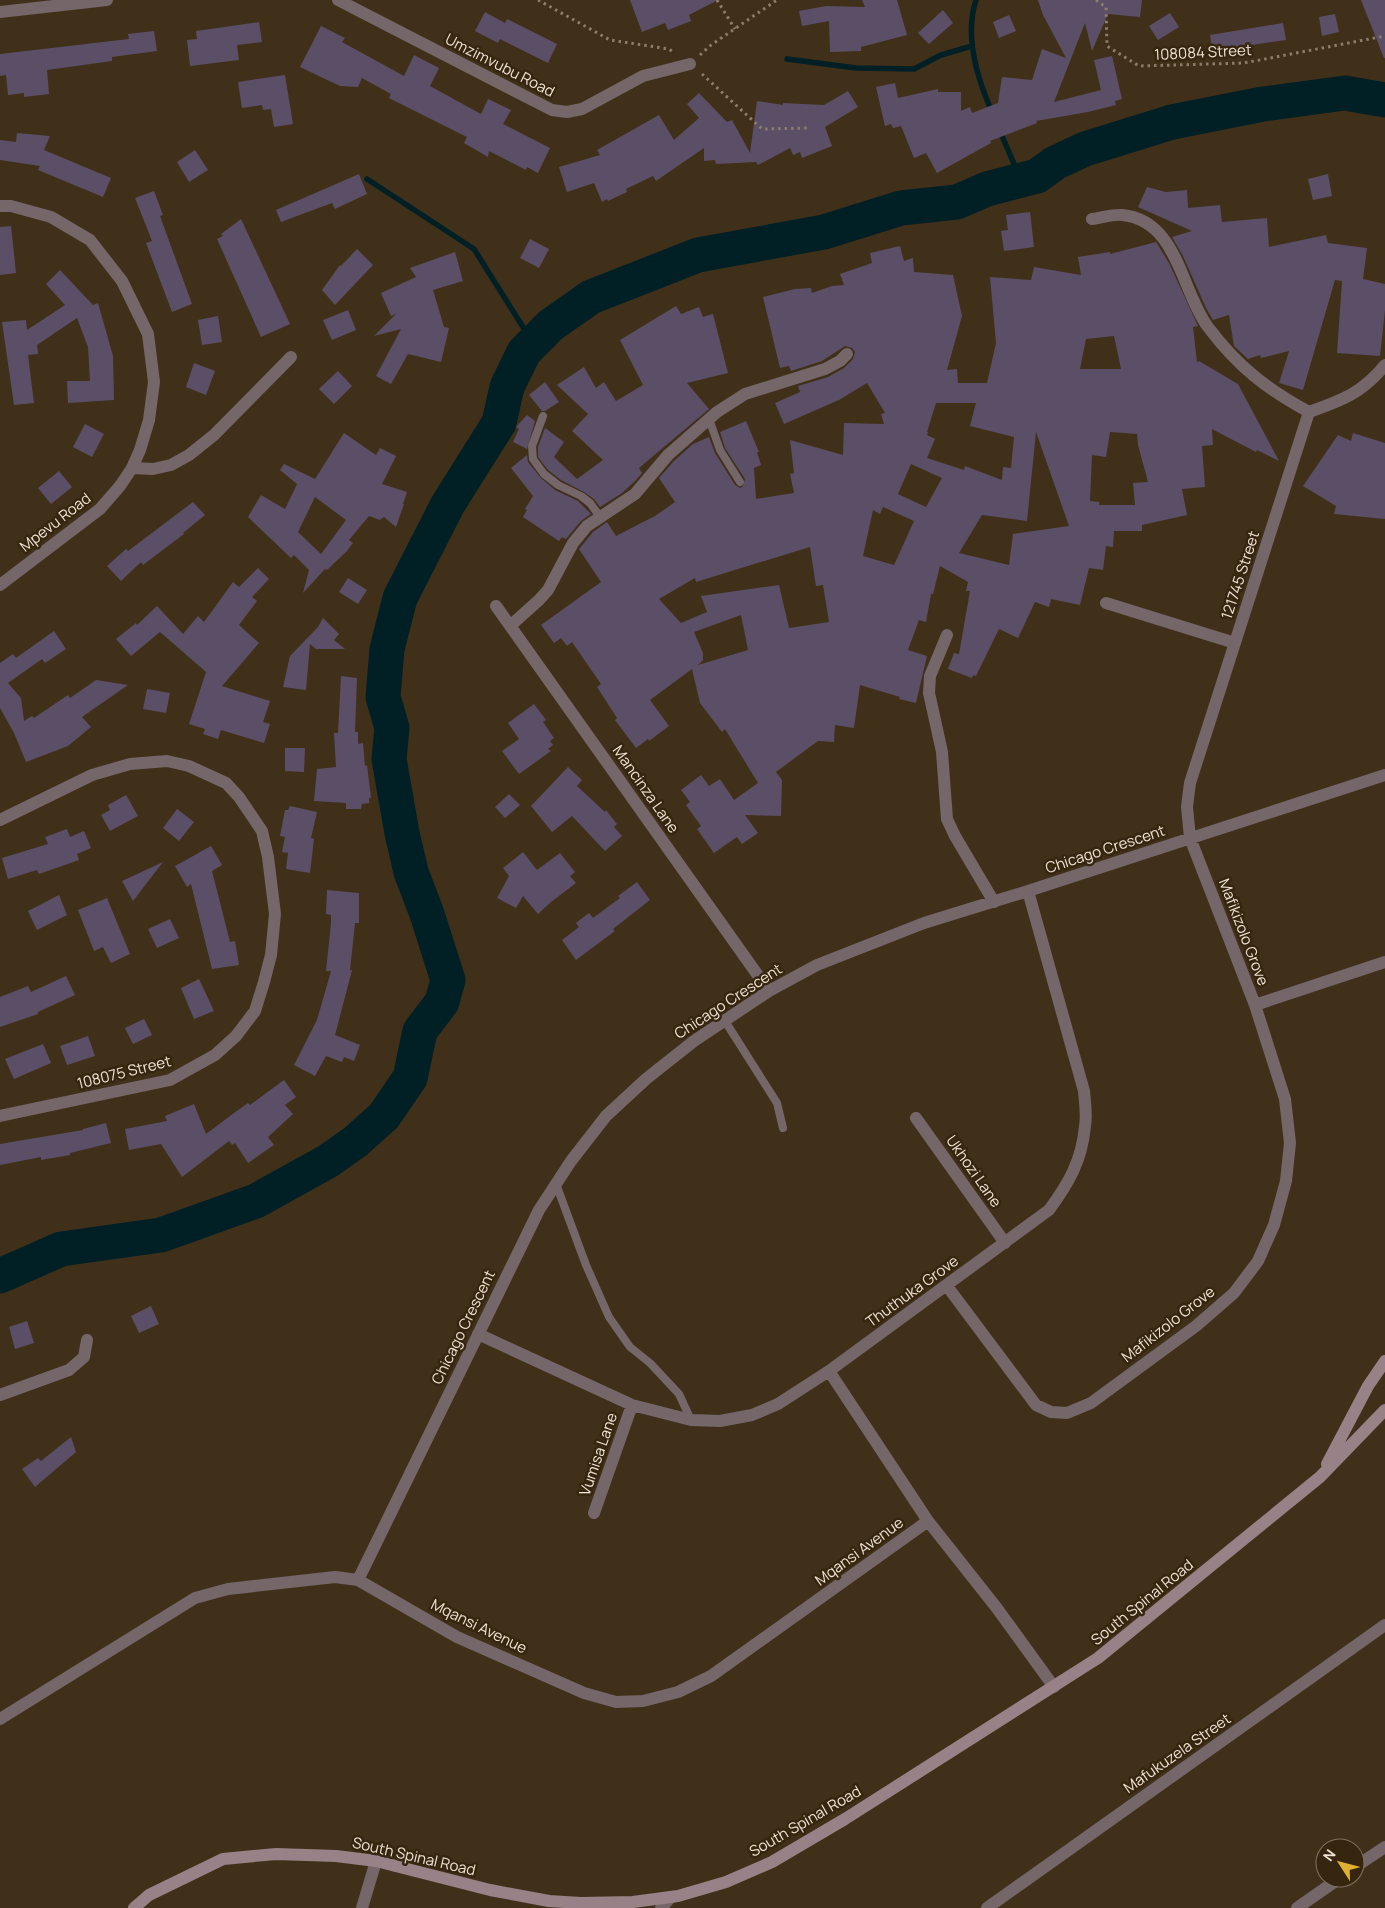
<svg xmlns="http://www.w3.org/2000/svg" width="1385" height="1908" font-family="Manrope,sans-serif">
<style>
.lines{fill:none;stroke-linecap:round;stroke-linejoin:round}
.stream{stroke:#002026;stroke-width:5.5}
.river{stroke:#002026;stroke-width:35}
.building{fill:#5b4e67;fill-rule:evenodd}
.path{stroke:#8c7d6a;stroke-width:3;stroke-dasharray:2.5 4;stroke-linecap:butt}
.lane{stroke:#746669;stroke-width:8}
.street{stroke:#746669;stroke-width:12}
.secondary{stroke:#988287;stroke-width:12}
.labels{text-anchor:middle;dominant-baseline:central;stroke-width:5;stroke-linejoin:round;paint-order:stroke}
.street-label{font-size:15px;fill:#efe3d6;stroke:#37260f}
</style>
<rect width="100%" height="100%" fill="#413019"/>
<g class="lines">
<!-- stream -->
<path class="stream" d="M 976,0 C 964,36 977,78 992,112
M 787,59 L 856,68 L 914,69 L 941,55 L 972,46
M 999,129 L 1021,180
M 367,179 L 474,249 L 533,343"/>
<!-- river -->
<path class="river" d="M 0,1276 L 61,1249 L 161,1235 L 256,1201 L 328,1161 L 355,1142 L 384,1116 L 410,1078 L 420,1031 L 442,1002 L 448,980 L 427,914 L 411,872 L 402,833 L 389,759 L 392,728 L 383,697 L 387,649 L 400,598 L 448,504 L 499,423 L 507,387 L 524,352 L 551,325 L 591,297 L 698,255 L 824,232 L 901,208 L 957,202 L 987,189 L 1037,176 L 1055,163 L 1085,149 L 1172,122 L 1263,104 L 1345,93 L 1385,100"/>
</g>
<!-- building -->
<path class="building" d="M 630,0 L 718,0 L 689,15 L 691,21 L 668,30 L 665,23 L 642,32 Z
M 862,0 L 897,0 L 907,35 L 861,47 L 861,51 L 830,52 L 829,21 L 802,26 L 799,11 L 826,6 L 865,7 Z
M 1038,0 L 1142,0 L 1140,17 L 1108,14 L 1092,51 L 1085,23 L 1054,102 L 1101,90 L 1094,60 L 1112,56 L 1122,99 L 1115,101 L 1116,105 L 1088,112 L 1036,121 L 1037,123 L 990,141 L 991,143 L 937,173 L 926,153 L 914,158 L 901,126 L 893,128 L 891,124 L 885,126 L 876,87 L 895,83 L 898,98 L 938,89 L 938,92 L 961,92 L 961,111 L 970,107 L 972,113 L 998,103 L 1002,77 L 1032,80 L 1042,49 L 1066,58 L 1043,15 Z
M 1361,0 L 1385,0 L 1385,58 L 1384,58 Z
M 943,10 L 953,23 L 929,44 L 918,33 Z
M 485,12 L 505,23 L 507,19 L 557,44 L 548,63 L 500,39 L 498,43 L 475,31 Z
M 1170,13 L 1179,27 L 1158,40 L 1149,26 Z
M 1335,14 L 1339,32 L 1322,36 L 1319,17 Z
M 1009,15 L 1016,31 L 999,38 L 993,22 Z
M 259,22 L 262,42 L 237,45 L 239,60 L 190,66 L 187,40 L 197,39 L 196,31 Z
M 1283,23 L 1286,40 L 1232,48 L 1233,51 L 1213,55 L 1210,35 Z
M 321,26 L 345,38 L 342,42 L 404,76 L 414,55 L 439,68 L 430,86 L 481,114 L 488,99 L 511,110 L 503,124 L 550,148 L 538,173 L 527,167 L 526,170 L 489,151 L 488,157 L 464,143 L 467,137 L 389,98 L 391,94 L 362,78 L 358,87 L 340,86 L 300,67 Z
M 154,31 L 157,51 L 112,57 L 112,61 L 47,70 L 49,94 L 24,97 L 24,93 L 8,95 L 6,75 L 0,76 L 0,54 L 129,39 L 128,34 Z
M 285,75 L 293,124 L 274,127 L 271,109 L 263,110 L 262,105 L 242,108 L 238,82 Z
M 848,91 L 858,107 L 825,127 L 832,146 L 802,158 L 800,152 L 793,155 L 790,148 L 758,165 L 756,162 L 716,164 L 715,160 L 704,161 L 704,148 L 656,181 L 653,176 L 626,189 L 627,192 L 608,201 L 607,199 L 602,202 L 594,183 L 567,192 L 559,167 L 600,155 L 597,150 L 659,115 L 674,140 L 699,118 L 687,104 L 699,93 L 727,122 L 732,120 L 750,153 L 757,101 L 783,105 L 783,103 L 824,105 Z
M 17,133 L 50,136 L 44,150 L 111,178 L 103,197 L 38,170 L 40,166 L 0,160 L 0,140 L 16,142 Z
M 195,150 L 208,170 L 189,182 L 177,162 Z
M 359,174 L 367,194 L 335,209 L 332,203 L 281,222 L 276,210 Z
M 1328,174 L 1332,196 L 1313,200 L 1308,179 Z
M 1147,187 L 1166,192 L 1187,190 L 1188,208 L 1220,205 L 1222,222 L 1267,218 L 1269,247 L 1326,235 L 1328,243 L 1367,248 L 1363,279 L 1385,284 L 1385,310 L 1380,356 L 1337,353 L 1342,281 L 1335,280 L 1303,390 L 1279,383 L 1289,351 L 1261,358 L 1260,355 L 1248,359 L 1234,346 L 1229,315 L 1213,320 L 1206,308 L 1183,256 L 1172,237 L 1192,231 L 1138,207 Z
M 154,191 L 163,215 L 160,216 L 192,304 L 172,312 L 146,243 L 152,241 L 135,198 Z
M 1030,212 L 1034,247 L 1004,251 L 1001,231 L 1008,230 L 1006,215 Z
M 241,219 L 290,324 L 261,337 L 217,239 L 223,236 L 221,234 Z
M 11,226 L 16,273 L 0,275 L 0,227 Z
M 530,239 L 549,249 L 539,268 L 520,258 Z
M 1156,242 L 1169,263 L 1198,326 L 1193,327 L 1197,362 L 1199,361 L 1238,384 L 1279,461 L 1257,450 L 1256,452 L 1212,429 L 1213,445 L 1202,446 L 1205,487 L 1182,489 L 1187,515 L 1142,525 L 1142,531 L 1114,531 L 1113,547 L 1106,546 L 1103,570 L 1089,568 L 1080,605 L 1051,599 L 1049,607 L 1035,602 L 1018,638 L 999,629 L 976,676 L 973,675 L 972,678 L 948,669 L 954,653 L 959,654 L 970,591 L 966,591 L 968,582 L 940,566 L 933,594 L 931,594 L 926,622 L 919,620 L 908,650 L 927,656 L 916,703 L 899,699 L 900,697 L 860,685 L 854,728 L 835,725 L 834,742 L 818,741 L 776,772 L 782,780 L 781,816 L 745,815 L 758,833 L 742,844 L 737,837 L 714,853 L 697,829 L 701,826 L 686,805 L 690,802 L 681,790 L 701,775 L 709,786 L 720,779 L 734,800 L 758,783 L 725,729 L 722,732 L 700,703 L 692,669 L 650,700 L 669,726 L 649,741 L 648,739 L 636,748 L 615,720 L 617,718 L 597,687 L 601,684 L 572,642 L 567,646 L 561,638 L 554,643 L 541,625 L 601,582 L 579,549 L 580,548 L 593,532 L 607,522 L 616,536 L 655,516 L 675,502 L 659,478 L 674,461 L 693,444 L 709,437 L 715,453 L 735,485 L 740,488 L 743,486 L 745,479 L 725,448 L 720,432 L 746,421 L 759,452 L 757,452 L 761,465 L 754,468 L 756,499 L 794,493 L 790,474 L 794,473 L 790,440 L 843,455 L 844,423 L 884,424 L 881,414 L 885,413 L 867,383 L 839,400 L 784,424 L 775,403 L 800,392 L 798,386 L 828,377 L 844,368 L 853,359 L 855,352 L 852,348 L 845,346 L 822,361 L 791,371 L 789,366 L 780,368 L 763,297 L 795,289 L 811,288 L 812,293 L 832,286 L 844,285 L 840,274 L 872,263 L 870,253 L 900,246 L 904,261 L 913,258 L 914,272 L 953,275 L 962,316 L 947,370 L 957,369 L 958,383 L 987,383 L 996,343 L 990,277 L 1031,280 L 1034,267 L 1081,275 L 1078,257 L 1110,252 L 1110,254 ZM 1114,336 L 1121,369 L 1080,369 L 1086,339 ZM 936,403 L 976,403 L 970,426 L 1014,437 L 1011,468 L 1003,467 L 1002,480 L 965,466 L 964,470 L 927,458 L 935,439 L 927,435 L 928,432 L 927,432 ZM 1036,432 L 1069,526 L 1013,534 L 1009,565 L 959,553 L 982,515 L 1027,521 ZM 1110,432 L 1137,434 L 1138,445 L 1148,482 L 1133,483 L 1135,505 L 1099,505 L 1099,502 L 1090,501 L 1092,455 L 1106,457 ZM 911,464 L 942,478 L 926,507 L 898,494 ZM 883,507 L 914,521 L 894,565 L 863,556 L 873,510 L 880,514 ZM 810,547 L 816,586 L 823,585 L 829,622 L 789,628 L 779,585 L 701,596 L 707,612 L 681,623 L 659,599 L 695,578 L 696,582 ZM 741,615 L 748,650 L 698,665 L 703,660 L 703,653 L 694,632 Z
M 357,249 L 373,265 L 335,305 L 322,290 L 340,265 L 341,266 Z
M 455,252 L 463,281 L 433,290 L 444,327 L 449,328 L 441,362 L 408,354 L 391,384 L 376,376 L 401,329 L 374,336 L 396,314 L 391,316 L 381,293 L 416,277 L 410,268 Z
M 60,270 L 93,305 L 98,303 L 113,356 L 114,400 L 68,403 L 67,381 L 90,381 L 88,347 L 77,318 L 37,345 L 38,354 L 28,355 L 34,403 L 14,405 L 2,322 L 26,320 L 27,330 L 65,305 L 46,284 Z
M 676,306 L 681,314 L 699,307 L 703,317 L 713,314 L 728,373 L 687,383 L 709,409 L 639,468 L 642,473 L 635,481 L 622,493 L 600,507 L 594,499 L 584,492 L 561,480 L 548,470 L 538,457 L 538,447 L 545,428 L 564,442 L 554,457 L 577,479 L 603,460 L 572,431 L 588,414 L 557,385 L 584,367 L 596,388 L 604,382 L 616,401 L 643,385 L 620,340 Z
M 348,310 L 356,330 L 332,340 L 323,320 Z
M 218,316 L 222,342 L 202,345 L 198,320 Z
M 194,363 L 215,371 L 206,395 L 186,387 Z
M 338,371 L 352,386 L 334,404 L 319,389 Z
M 545,382 L 559,402 L 545,411 L 542,411 L 529,395 Z
M 527,415 L 535,421 L 527,449 L 513,442 L 519,429 L 516,427 Z
M 85,424 L 104,434 L 92,457 L 73,447 Z
M 344,433 L 376,455 L 380,448 L 396,456 L 382,484 L 407,492 L 403,504 L 404,504 L 396,527 L 384,517 L 380,520 L 369,516 L 349,540 L 353,543 L 347,551 L 327,570 L 325,569 L 303,593 L 309,570 L 294,555 L 291,558 L 248,517 L 261,495 L 285,509 L 297,484 L 280,470 L 284,464 L 315,479 ZM 315,497 L 346,520 L 321,554 L 298,532 Z
M 1353,433 L 1385,443 L 1385,519 L 1334,514 L 1336,506 L 1303,486 L 1338,435 L 1351,441 Z
M 527,455 L 528,462 L 541,478 L 555,490 L 578,501 L 591,514 L 581,521 L 566,539 L 562,537 L 559,541 L 523,517 L 527,510 L 525,509 L 533,496 L 511,468 Z
M 59,471 L 72,487 L 51,504 L 38,488 Z
M 193,502 L 205,515 L 183,533 L 184,534 L 143,565 L 141,562 L 121,581 L 107,566 L 126,549 L 128,551 Z
M 258,568 L 269,579 L 252,597 L 257,601 L 239,625 L 259,643 L 222,686 L 270,701 L 263,722 L 270,724 L 264,743 L 221,730 L 218,739 L 203,734 L 205,729 L 189,724 L 206,672 L 160,632 L 131,656 L 116,639 L 136,623 L 137,625 L 157,606 L 183,634 L 198,616 L 204,622 L 233,582 L 239,587 Z
M 348,578 L 367,590 L 358,604 L 339,592 Z
M 323,618 L 339,634 L 334,640 L 345,649 L 316,649 L 310,644 L 306,690 L 283,687 L 290,656 L 318,627 Z
M 54,631 L 66,649 L 45,663 L 42,659 L 8,683 L 21,698 L 24,721 L 32,716 L 34,718 L 68,695 L 70,698 L 96,680 L 128,685 L 82,717 L 91,727 L 68,746 L 26,762 L 14,733 L 0,708 L 0,663 L 13,654 L 16,658 Z
M 341,676 L 357,678 L 355,732 L 358,732 L 358,744 L 363,743 L 365,766 L 367,765 L 371,798 L 369,798 L 369,803 L 362,804 L 361,809 L 346,809 L 346,803 L 314,801 L 317,769 L 336,767 L 334,733 L 338,733 Z
M 147,689 L 170,693 L 166,713 L 143,709 Z
M 534,704 L 546,720 L 543,722 L 554,738 L 550,741 L 553,745 L 548,749 L 551,751 L 519,774 L 502,751 L 519,739 L 508,723 Z
M 285,748 L 305,748 L 304,772 L 285,771 Z
M 568,767 L 582,780 L 577,786 L 605,812 L 606,810 L 617,824 L 614,827 L 622,836 L 605,851 L 572,816 L 552,832 L 531,806 Z
M 509,794 L 520,805 L 505,818 L 495,807 Z
M 126,795 L 138,816 L 110,831 L 101,815 L 110,810 L 108,805 Z
M 290,806 L 317,812 L 311,838 L 314,839 L 310,873 L 286,869 L 288,853 L 282,852 L 285,837 L 280,836 L 285,810 L 288,810 Z
M 177,809 L 194,822 L 179,841 L 163,828 Z
M 67,829 L 70,837 L 84,831 L 91,848 L 77,854 L 79,860 L 39,874 L 37,870 L 8,879 L 2,858 L 48,844 L 45,837 Z
M 211,846 L 222,865 L 212,871 L 230,942 L 235,941 L 239,965 L 212,969 L 191,884 L 187,887 L 175,866 Z
M 523,852 L 537,870 L 560,853 L 575,872 L 570,876 L 576,883 L 551,902 L 538,914 L 523,896 L 516,908 L 497,898 L 509,876 L 503,868 Z
M 163,862 L 133,901 L 122,881 Z
M 637,882 L 650,900 L 613,929 L 615,931 L 576,960 L 562,940 L 579,927 L 576,923 L 589,913 L 593,918 L 620,898 L 618,896 Z
M 327,890 L 359,893 L 359,923 L 355,923 L 350,970 L 352,970 L 335,1035 L 360,1045 L 354,1061 L 344,1057 L 342,1062 L 326,1056 L 315,1076 L 294,1065 L 317,1020 L 331,971 L 326,971 L 331,923 L 331,915 L 326,914 Z
M 59,895 L 67,915 L 37,930 L 28,911 Z
M 107,898 L 130,954 L 111,963 L 103,947 L 94,951 L 78,910 Z
M 170,919 L 179,938 L 157,948 L 148,929 Z
M 66,976 L 75,995 L 38,1012 L 38,1014 L 0,1027 L 0,997 L 28,986 L 31,992 Z
M 199,979 L 214,1011 L 194,1019 L 181,988 Z
M 144,1019 L 152,1035 L 133,1044 L 125,1028 Z
M 88,1036 L 95,1056 L 67,1065 L 60,1046 Z
M 43,1044 L 51,1063 L 14,1079 L 5,1059 Z
M 284,1080 L 296,1097 L 285,1105 L 293,1114 L 268,1137 L 274,1145 L 248,1163 L 235,1143 L 232,1145 L 229,1141 L 182,1177 L 161,1144 L 129,1150 L 125,1129 L 167,1121 L 165,1116 L 194,1104 L 206,1134 L 234,1113 L 248,1103 L 250,1105 Z
M 106,1123 L 111,1143 L 70,1153 L 70,1155 L 41,1160 L 41,1157 L 0,1165 L 0,1144 L 83,1130 L 83,1129 Z
M 151,1306 L 159,1324 L 139,1333 L 131,1316 Z
M 27,1321 L 34,1343 L 15,1349 L 9,1327 Z
M 71,1437 L 76,1452 L 35,1487 L 22,1469 L 38,1458 L 41,1461 Z"/>
<g class="lines">
<!-- path -->
<path class="path" d="M 538,0 L 610,40 L 669,49 L 673,52
M 717,0 L 735,29
M 1096,0 L 1106,7 L 1107,46 L 1139,66 L 1244,63 L 1385,36
M 700,55 L 711,45 L 777,0
M 702,74 L 762,129 L 810,128"/>
<!-- lane -->
<path class="lane" d="M 543,416 L 532,446 L 533,459 L 544,474 L 558,485 L 581,496 L 590,503 L 601,518
M 709,419 L 720,450 L 740,482
M 725,1021 L 777,1103 L 783,1128
M 556,1184 L 586,1265 L 609,1317 L 630,1347 L 650,1363 L 679,1394 L 691,1420"/>
<!-- street -->
<path class="street" d="M 338,0 L 552,110 L 567,112 L 582,109 L 643,76 L 690,64
M 0,12 L 107,0
M 0,206 L 11,206 L 51,217 L 90,240 L 122,281 L 148,334 L 154,382 L 149,420 L 140,450 L 132,468 L 120,486 L 100,509 L 0,585
M 1092,219 C 1101,218 1113,214 1122,215 C 1178,220 1181,291 1208,327 C 1238,367 1267,389 1309,412
M 132,468 L 153,469 L 171,465 L 189,455 L 214,435 L 291,357
M 1106,603 L 1235,643
M 496,606 L 769,991
M 510,626 L 539,600 L 548,590 L 573,543 L 587,526 L 635,494 L 668,455 L 717,412 L 745,394 L 825,369 L 840,361 L 847,354
M 947,635 L 930,676 L 929,693 L 942,752 L 947,819 L 955,836 L 994,902
M 0,820 L 92,775 L 130,764 L 167,761 L 189,766 L 226,783 L 239,797 L 262,831 L 268,857 L 275,914 L 271,955 L 264,982 L 255,1011 L 236,1036 L 215,1055 L 170,1080 L 0,1116
M 1255,1005 L 1385,962
M 916,1118 L 1005,1243
M 947,1286 L 1036,1405 L 1051,1412 L 1067,1413 L 1091,1403 L 1196,1326 L 1234,1293 L 1258,1261 L 1274,1225 L 1286,1181 L 1290,1143 L 1285,1099 L 1255,1005 L 1190,838 L 1187,807 L 1190,783 L 1309,412 C 1343,400 1362,393 1385,365
M 478,1334 L 632,1405 L 691,1420 L 720,1421 L 752,1415 L 778,1404 L 829,1371 L 1049,1210 C 1069,1183 1082,1160 1085,1126 C 1087,1115 1085,1103 1084,1091 L 1028,891
M 829,1371 L 928,1521 L 996,1607 L 1054,1687
M 0,1395 L 69,1370 L 84,1357 L 87,1340
M 594,1513 L 632,1405
M 358,1580 L 539,1210 L 571,1161 L 606,1116 L 646,1079 L 694,1041 L 769,991 L 817,965 L 924,923 L 1028,891 L 1385,775
M 0,1719 L 195,1598 L 228,1589 L 335,1577 L 358,1580 L 457,1637 L 584,1693 L 616,1702 L 643,1701 L 678,1692 L 711,1676 L 928,1521
M 1355,1867 L 1385,1847
M 362,1908 L 376,1861
M 661,1908 L 671,1897
M 987,1908 L 1385,1625
M 1297,1908 L 1340,1878"/>
<!-- secondary -->
<path class="secondary" d="M 1327,1464 L 1368,1386 L 1385,1361
M 134,1908 L 149,1895 L 223,1859 L 276,1854 L 336,1856 L 376,1861 L 490,1890 L 549,1901 L 581,1903 L 633,1902 L 678,1896 L 726,1882 L 772,1862 L 845,1819 L 1098,1658 L 1320,1477 L 1385,1410"/>
</g>
<g class="labels">
<!-- street labels -->
<g class="street-label">
<text transform="translate(1203 52) rotate(-3)">108084 Street</text>
<text transform="translate(500 65) rotate(27)">Umzimvubu Road</text>
<text transform="translate(55 522) rotate(-38)">Mpevu Road</text>
<text transform="translate(1240 575) rotate(-72)">121745 Street</text>
<text transform="translate(646 789) rotate(55)">Mancinza Lane</text>
<text transform="translate(1105 849) rotate(-18)">Chicago Crescent</text>
<text transform="translate(1244 932) rotate(69)">Mafikizolo Grove</text>
<text transform="translate(728 1001) rotate(-33)">Chicago Crescent</text>
<text transform="translate(124 1072) rotate(-14)">108075 Street</text>
<text transform="translate(974 1171) rotate(55)">Ukhozi Lane</text>
<text transform="translate(912 1291) rotate(-36)">Thuthuka Grove</text>
<text transform="translate(1168 1324) rotate(-38)">Mafikizolo Grove</text>
<text transform="translate(463 1327) rotate(-64)">Chicago Crescent</text>
<text transform="translate(598 1454) rotate(-71)">Vumisa Lane</text>
<text transform="translate(859 1551) rotate(-36)">Mqansi Avenue</text>
<text transform="translate(1142 1602) rotate(-39)">South Spinal Road</text>
<text transform="translate(479 1626) rotate(26)">Mqansi Avenue</text>
<text transform="translate(1177 1753) rotate(-35)">Mafukuzela Street</text>
<text transform="translate(805 1821) rotate(-30)">South Spinal Road</text>
<text transform="translate(414 1856) rotate(13)">South Spinal Road</text>
</g>
</g>
<!-- north arrow -->
<g transform="translate(1340 1863) rotate(306)"><circle r="24" fill="#37260f" stroke="#81725f"/>
<path d="M0-4L9 19L0 12L-9 19Z" fill="#dfb034"/>
<text y="-8" font-size="14" font-weight="bold" text-anchor="middle" fill="#efe3d6">N</text>
</g>
</svg>
